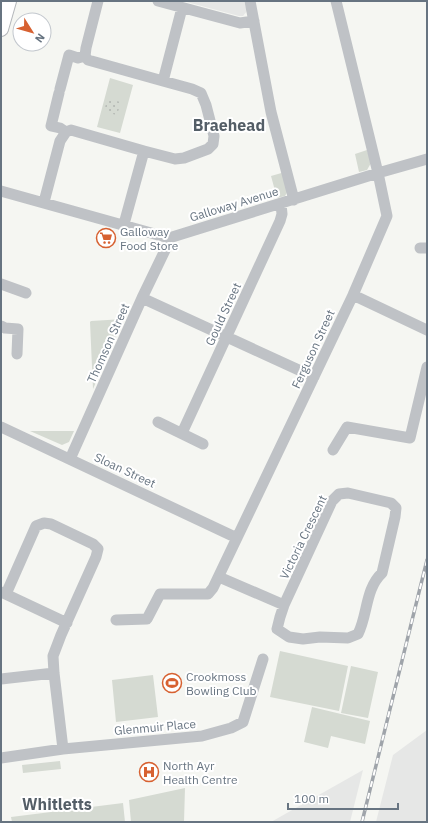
<svg xmlns="http://www.w3.org/2000/svg" width="428" height="823" font-family="'IBM Plex Sans',sans-serif">
<style>
.built{fill:#e6e7e6}
.grass{fill:#d5dad2}
.park{fill:url(#park-dots)}
.lines{fill:none;stroke-linecap:round;stroke-linejoin:round}
.major-casing{stroke:#b3b6ba;stroke-width:16}
.minor{stroke:#bfc2c6;stroke-width:11}
.major{stroke:#fff;stroke-width:14}
.rail-casing{stroke:#9fa4aa;stroke-width:3.5}
.rail{stroke:#fff;stroke-width:2;stroke-dasharray:6;stroke-linecap:butt}
.labels{text-anchor:middle;dominant-baseline:central;stroke-width:4;stroke-linejoin:round;paint-order:stroke}
.street-label{font-size:12px;fill:#677481;stroke:#fff}
.poi-label{font-size:12px;fill:#677481;stroke:#fff;text-anchor:start}
.district-label{font-size:16px;font-weight:bold;fill:#545e67;stroke:#fff}
</style>
<defs>
<pattern id="park-dots" width="8" height="8" patternUnits="userSpaceOnUse"><rect width="8" height="8" fill="#d5dad2"/><path d="M2 2h.1M6 6h.1" fill="none" stroke="#b1b5b0" stroke-width="1.8" stroke-linecap="round"/></pattern>
</defs>
<rect width="100%" height="100%" fill="#f5f6f2"/>
<!-- built -->
<path class="built" d="M 183,1 L 244,1 L 247,11 L 243,16 L 239,16 Z
M 427,730 L 427,822 L 376,822 L 393,755 Z
M 363,770 L 350,822 L 271,822 Z"/>
<!-- grass -->
<path class="grass" d="M 110,78 L 133,85 L 120,133 L 97,127 Z
M 367,150 L 371,163 L 367,170 L 359,172 L 355,154 Z
M 285,172 L 289,189 L 285,196 L 277,198 L 271,176 Z
M 124,319 L 93,389 L 90,322 L 91,321 Z
M 30,431 L 74,431 L 69,442 L 62,445 Z
M 280,651 L 348,666 L 339,711 L 270,697 Z
M 351,666 L 378,672 L 368,718 L 341,713 Z
M 153,675 L 158,717 L 116,722 L 112,680 Z
M 312,707 L 370,721 L 365,744 L 331,736 L 328,748 L 304,742 Z
M 60,761 L 61,769 L 23,773 L 22,765 Z
M 185,788 L 184,822 L 131,822 L 129,800 Z
M 123,803 L 125,822 L 12,822 L 11,817 Z"/>
<!-- park -->
<path class="park" d="M 107,99 L 121,102 L 117,115 L 104,112 Z"/>
<g class="lines">
<defs>
<path id="major" d="M 1,29 L 9,1"/>
</defs>
<!-- major casing -->
<use href="#major" class="major-casing"/>
<!-- minor -->
<path class="minor" d="M 98,1 L 86,48 L 85,56 L 88,60 L 163,81
M 158,1 L 240,23 L 254,21
M 250,1 L 271,112 L 294,200
M 60,89 L 69,55 L 78,58 L 85,56
M 59,93 L 51,126 L 60,128 L 66,132
M 1,191 L 169,238 L 378,173 L 427,159
M 44,202 L 60,141 L 66,132 L 71,130 L 144,151
M 124,224 L 144,151 L 175,159 L 184,158 L 208,149 L 213,144 L 214,136 L 206,105 L 201,93 L 192,89 L 163,81 L 182,8
M 420,248 L 427,248
M 1,284 L 26,293
M 353,295 L 427,330
M 142,298 L 314,377
M 1,326 L 5,328 L 18,329 L 17,354
M 158,422 L 203,444
M 1,427 L 237,538
M 182,433 L 280,221 L 282,214 L 281,204
M 333,450 L 347,427 L 410,438 L 427,367
M 70,459 L 142,298 L 168,244 L 169,238
M 348,493 L 391,503 L 396,508 L 395,517 L 382,573 C 365,589 368,614 358,634 L 348,638 L 320,637 L 303,639 L 289,637 L 277,629 L 280,617 L 284,605 L 332,501 L 339,494 Z
M 219,577 L 284,605
M 1,592 L 67,623
M 6,594 L 36,526 L 44,523 L 51,524 L 93,544 L 98,549 L 96,557 L 61,635 L 53,656 L 54,673 L 63,749
M 116,620 L 147,619 L 160,594 L 208,594 L 213,588 L 353,295 L 387,216 L 378,173 L 336,1
M 1,679 L 54,673
M 1,758 L 63,749 L 202,736 L 231,728 L 243,722 L 263,659"/>
<!-- major -->
<use href="#major" class="major"/>
<defs>
<path id="rail" d="M 362,822 L 427,560"/>
</defs>
<!-- rail casing -->
<use href="#rail" class="rail-casing"/>
<!-- rail -->
<use href="#rail" class="rail"/>
</g>
<!-- icons -->
<defs>
<symbol id="supermarket-ring" viewBox="-11 -11 22 22"><circle r="9.5" fill="#fff" stroke="#d76131" stroke-width="1.5"/><path d="M-6-5.5h2.5l.6 2H6L4.5 2H-2.5L-4.4-4H-6ZM-1.5 3.2a1.3 1.3 0 1 0 .1 0ZM3 3.2a1.3 1.3 0 1 0 .1 0Z" fill="#d76131"/></symbol>
<symbol id="stadium-ring" viewBox="-11 -11 22 22"><circle r="9.5" fill="#fff" stroke="#d76131" stroke-width="1.5"/><path d="M0-5a6.5 5 0 1 0 0 10a6.5 5 0 1 0 0-10ZM-3.5-1.8h7v3.6h-7Z" fill="#d76131"/></symbol>
<symbol id="hospital-ring" viewBox="-11 -11 22 22"><circle r="9.5" fill="#fff" stroke="#d76131" stroke-width="1.5"/><path d="M-5-5h3v3.5h4V-5h3V5h-3V1.5h-4V5h-3Z" fill="#d76131"/></symbol>
</defs>
<g fill-rule="evenodd">
<use href="#supermarket-ring" x="95" y="227" width="22" height="22"/>
<use href="#stadium-ring" x="161" y="672" width="22" height="22"/>
<use href="#hospital-ring" x="138" y="761" width="22" height="22"/>
</g>
<g class="labels">
<!-- street labels -->
<g class="street-label">
<text transform="translate(234 204) rotate(-17)">Galloway Avenue</text>
<text transform="translate(223 314) rotate(-65)">Gould Street</text>
<text transform="translate(108 343) rotate(-66)">Thomson Street</text>
<text transform="translate(313 349) rotate(-65)">Ferguson Street</text>
<text transform="translate(125 470) rotate(25)">Sloan Street</text>
<text transform="translate(303 537) rotate(-64)">Victoria Crescent</text>
<text transform="translate(155 727) rotate(-5)">Glenmuir Place</text>
</g>
<!-- poi labels -->
<g class="poi-label">
<text x="120" y="231">Galloway<tspan x="120" dy="14">Food Store</tspan></text>
<text x="186" y="676">Crookmoss<tspan x="186" dy="14">Bowling Club</tspan></text>
<text x="163" y="765">North Ayr<tspan x="163" dy="14">Health Centre</tspan></text>
</g>
<!-- district labels -->
<g class="district-label">
<text x="229" y="125">Braehead</text>
<text x="57" y="804">Whitletts</text>
</g>
</g>
<!-- border -->
<rect width="428" height="823" fill="none" stroke="#677481" stroke-width="4"/>
<!-- north arrow -->
<g transform="translate(32 32) rotate(127)"><circle r="19" fill="#ffffff" stroke="#c2c7cd"/>
<path d="M0-3L7 15L0 10L-7 15Z" fill="#d76131"/>
<text y="-6" font-size="11" font-weight="bold" text-anchor="middle" fill="#677481">N</text>
</g>
<!-- scale -->
<path d="M288 803v6h110v-6" fill="none" stroke="#677481" stroke-width="2"/>
<text x="294" y="803" font-size="12" fill="#677481" stroke="#ffffff" stroke-width="3" paint-order="stroke">100 m</text>
</svg>
